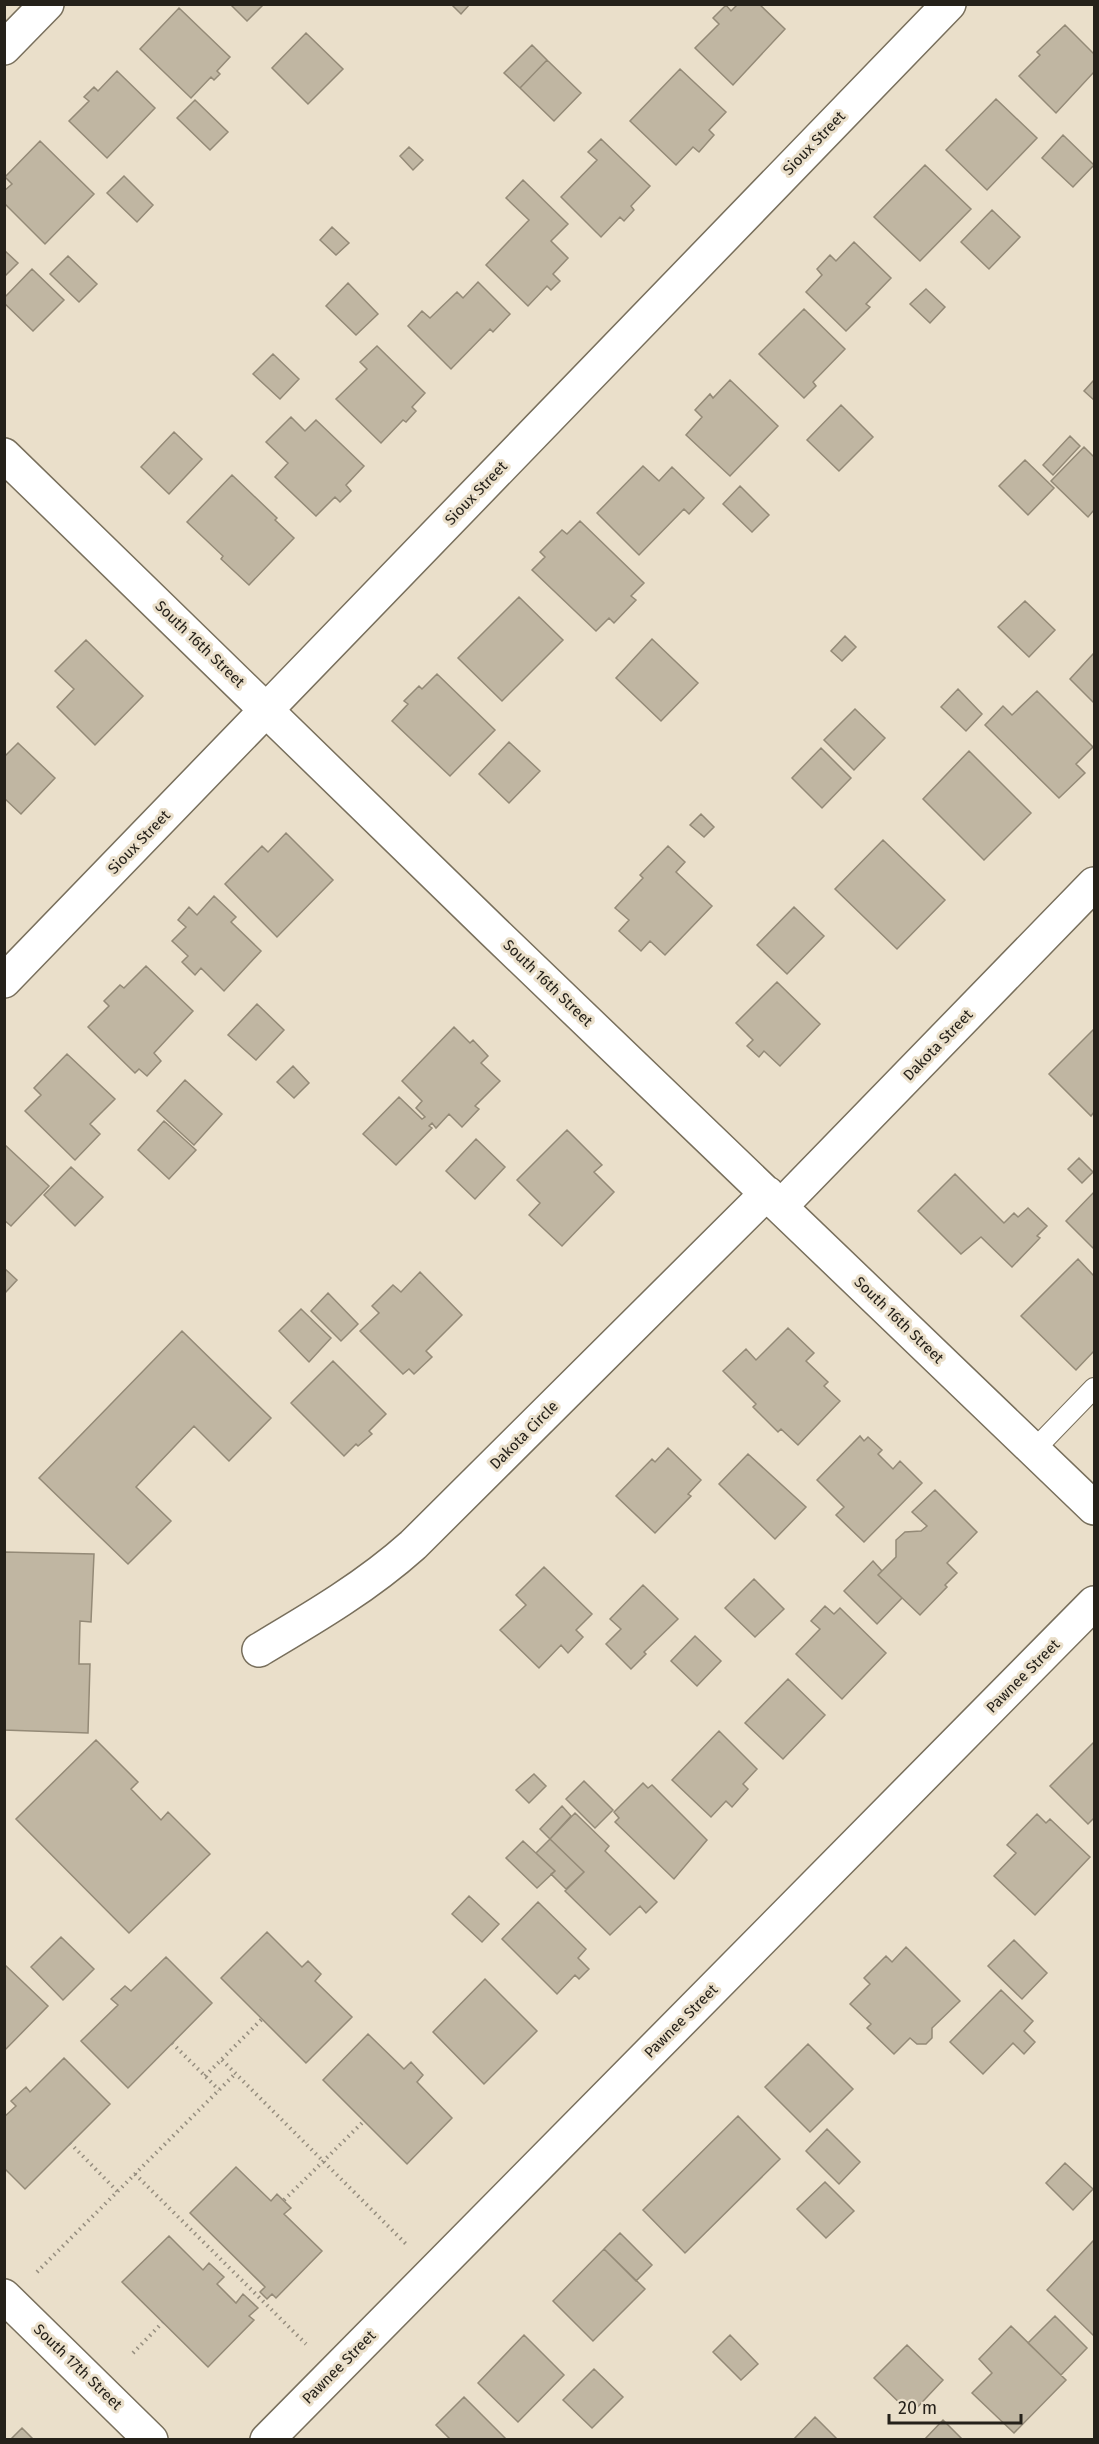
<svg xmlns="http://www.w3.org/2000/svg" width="1099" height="2444" font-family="'Fira Sans',sans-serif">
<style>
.building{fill:#c0b6a2;stroke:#948a77;stroke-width:1.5}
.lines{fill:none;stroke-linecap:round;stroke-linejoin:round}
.lane-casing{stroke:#786f5c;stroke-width:22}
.street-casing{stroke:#786f5c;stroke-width:36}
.secondary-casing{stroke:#786f5c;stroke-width:36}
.path{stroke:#968e7f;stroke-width:4;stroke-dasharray:1.5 4.5;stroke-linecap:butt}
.lane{stroke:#fff;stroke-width:20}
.street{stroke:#fff;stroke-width:33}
.secondary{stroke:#fff;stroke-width:33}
.labels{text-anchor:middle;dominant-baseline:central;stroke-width:6;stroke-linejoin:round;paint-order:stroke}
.street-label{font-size:15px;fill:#25211a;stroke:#eadfca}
</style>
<rect width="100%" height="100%" fill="#eadfca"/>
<!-- building -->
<path class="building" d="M 230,4 L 264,4 L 247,21 Z
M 451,4 L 470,4 L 461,14 Z
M 738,4 L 759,4 L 785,29 L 733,85 L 695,48 L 719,24 L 713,18 L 726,5 L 731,11 Z
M 179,8 L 230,57 L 217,71 L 220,74 L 214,80 L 211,77 L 191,98 L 140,49 Z
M 1065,25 L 1094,54 L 1094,72 L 1056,113 L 1019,76 L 1040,55 L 1037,52 Z
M 306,33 L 343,69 L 308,104 L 272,68 Z
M 532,45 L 547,60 L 520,88 L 504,73 Z
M 547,60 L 581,93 L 554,121 L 520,88 Z
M 680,69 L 726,112 L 709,130 L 714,135 L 699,152 L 693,147 L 676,165 L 630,121 Z
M 117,71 L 155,108 L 107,158 L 69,121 L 89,101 L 84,97 L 94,87 L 98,91 Z
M 996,99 L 1037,138 L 987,190 L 946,150 Z
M 195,100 L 228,132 L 210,150 L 177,118 Z
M 1063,135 L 1094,165 L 1073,187 L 1042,158 Z
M 601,139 L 650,186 L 631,206 L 634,210 L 624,221 L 620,217 L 601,237 L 561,197 L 597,160 L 588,152 Z
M 40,141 L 94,194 L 45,244 L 4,203 L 4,191 L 12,184 L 5,177 Z
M 409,147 L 423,160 L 413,170 L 400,156 Z
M 925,165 L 971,209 L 920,261 L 874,217 Z
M 124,176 L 153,205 L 137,222 L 107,193 Z
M 523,180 L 568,224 L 551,241 L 568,258 L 553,274 L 560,281 L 551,290 L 547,286 L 528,306 L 486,265 L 529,220 L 506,198 Z
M 992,210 L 1020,237 L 989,269 L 961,242 Z
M 332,227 L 349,243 L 336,255 L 320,240 Z
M 854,242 L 891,278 L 866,304 L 870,307 L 846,331 L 806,292 L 822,275 L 817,269 L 830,255 L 836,261 Z
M 4,250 L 18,263 L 4,277 Z
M 68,256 L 97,284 L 79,302 L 50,274 Z
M 32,269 L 64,300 L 33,331 L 4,303 L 4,298 Z
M 478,282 L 510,314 L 493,332 L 490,329 L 451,369 L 408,326 L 422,311 L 430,318 L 457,292 L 463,298 Z
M 348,283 L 378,314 L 356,335 L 326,306 Z
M 926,289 L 945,307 L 930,323 L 910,304 Z
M 804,309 L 845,349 L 813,382 L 816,386 L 804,398 L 759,354 Z
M 377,346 L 425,393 L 412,407 L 416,411 L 406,422 L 403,420 L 381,443 L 336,399 L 367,369 L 360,362 Z
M 273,354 L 299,379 L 280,399 L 253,374 Z
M 730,380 L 778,426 L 730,476 L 686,435 L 702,417 L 695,410 L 710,394 L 713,398 Z
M 1094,380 L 1094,400 L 1084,391 Z
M 841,405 L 873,437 L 839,471 L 807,440 Z
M 291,417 L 305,431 L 316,420 L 364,466 L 346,485 L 351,491 L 340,502 L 335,497 L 316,516 L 275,477 L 288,463 L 266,442 Z
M 174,432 L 202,459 L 169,494 L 141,467 Z
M 1070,436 L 1080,446 L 1053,475 L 1043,465 Z
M 1084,447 L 1094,457 L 1094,510 L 1088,517 L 1051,481 Z
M 1025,460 L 1054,488 L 1028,515 L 999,486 Z
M 643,466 L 659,481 L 672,467 L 704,498 L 689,514 L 684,509 L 639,555 L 597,513 Z
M 232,475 L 277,518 L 275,520 L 294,538 L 249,585 L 221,559 L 223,556 L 187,522 Z
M 740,486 L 769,515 L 752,532 L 723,504 Z
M 580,521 L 644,583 L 631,596 L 636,600 L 614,623 L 609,618 L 596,631 L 532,570 L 545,557 L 540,552 L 562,530 L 567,534 Z
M 519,597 L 563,640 L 502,701 L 458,658 Z
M 1025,601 L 1055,630 L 1029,657 L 998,627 Z
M 845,636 L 856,647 L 842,661 L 831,651 Z
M 652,639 L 698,683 L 661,721 L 616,678 Z
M 86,640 L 143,696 L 95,745 L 57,707 L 74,689 L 55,671 Z
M 1094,653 L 1094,703 L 1070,679 Z
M 437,674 L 495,730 L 450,776 L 392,721 L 408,704 L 404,701 L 419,686 L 422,689 Z
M 958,689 L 982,714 L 966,731 L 941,707 Z
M 1037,691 L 1093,747 L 1076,764 L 1085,773 L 1059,798 L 985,725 L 1003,706 L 1012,715 Z
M 855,709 L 885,738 L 854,770 L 824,740 Z
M 509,742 L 540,771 L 509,803 L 479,774 Z
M 18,743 L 55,778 L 21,814 L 4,798 L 4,757 Z
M 821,748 L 851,778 L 822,808 L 792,778 Z
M 969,751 L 1031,813 L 984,860 L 923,799 Z
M 701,814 L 714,827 L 704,837 L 690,825 Z
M 286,833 L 333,880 L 277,937 L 225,884 L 262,846 L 268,852 Z
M 883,840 L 945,900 L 897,949 L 835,889 Z
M 668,846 L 685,862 L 676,872 L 712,906 L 665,955 L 650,941 L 641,951 L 619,931 L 629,920 L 615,908 L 643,878 L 640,875 Z
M 214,896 L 236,917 L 231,922 L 261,951 L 224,991 L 201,968 L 195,975 L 182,962 L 188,956 L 172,941 L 186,927 L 178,920 L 189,907 L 197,915 Z
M 794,907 L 824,936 L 787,974 L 757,945 Z
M 146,966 L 193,1011 L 154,1053 L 161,1061 L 147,1076 L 139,1069 L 135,1073 L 88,1027 L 109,1006 L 104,1001 L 120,985 L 124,988 Z
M 777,982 L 820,1024 L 780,1066 L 764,1051 L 759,1057 L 747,1046 L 753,1040 L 736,1023 Z
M 257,1004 L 284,1030 L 256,1060 L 228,1035 Z
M 454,1027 L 470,1043 L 473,1040 L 488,1056 L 481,1063 L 500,1081 L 475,1106 L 479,1109 L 462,1127 L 449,1114 L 436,1128 L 432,1123 L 429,1126 L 432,1128 L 396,1165 L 363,1134 L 399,1097 L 422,1119 L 425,1117 L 416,1108 L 422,1101 L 402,1081 Z
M 1094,1029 L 1094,1112 L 1091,1116 L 1049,1074 Z
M 67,1054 L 115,1099 L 90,1124 L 100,1134 L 75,1160 L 25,1111 L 41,1095 L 34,1088 Z
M 293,1066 L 309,1083 L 294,1098 L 277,1082 Z
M 185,1080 L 222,1114 L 194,1145 L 157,1111 Z
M 164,1121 L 196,1150 L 169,1179 L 138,1150 Z
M 567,1130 L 602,1165 L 594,1172 L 614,1192 L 562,1246 L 529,1215 L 540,1203 L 517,1180 Z
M 476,1139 L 505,1167 L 475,1199 L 446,1171 Z
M 4,1144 L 49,1186 L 11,1226 L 4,1220 Z
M 1079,1158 L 1093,1172 L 1082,1183 L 1068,1169 Z
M 71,1167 L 103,1197 L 75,1226 L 44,1195 Z
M 955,1174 L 1004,1223 L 1014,1213 L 1018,1217 L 1028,1208 L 1047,1226 L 1037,1236 L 1040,1238 L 1012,1267 L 981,1237 L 961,1254 L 918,1211 Z
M 1094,1192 L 1094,1249 L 1066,1221 Z
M 1078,1259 L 1094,1276 L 1094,1351 L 1076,1370 L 1021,1316 Z
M 4,1268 L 17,1280 L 4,1294 Z
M 420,1272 L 462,1315 L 426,1351 L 432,1357 L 414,1374 L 409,1369 L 403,1374 L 360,1331 L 379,1313 L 372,1306 L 393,1285 L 401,1292 Z
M 328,1293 L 358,1324 L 341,1341 L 311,1311 Z
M 301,1309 L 331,1338 L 309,1362 L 279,1331 Z
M 788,1328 L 814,1353 L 806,1361 L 828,1382 L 824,1386 L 840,1401 L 798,1445 L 781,1429 L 778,1432 L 753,1407 L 756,1404 L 723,1371 L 746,1349 L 756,1360 Z
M 182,1331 L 271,1418 L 229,1461 L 194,1426 L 136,1487 L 171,1521 L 128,1564 L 39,1478 Z
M 333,1361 L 386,1414 L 369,1431 L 372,1434 L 358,1446 L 356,1444 L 344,1456 L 291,1403 Z
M 860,1436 L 864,1441 L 868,1437 L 882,1450 L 878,1454 L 893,1469 L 900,1461 L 922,1483 L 864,1542 L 836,1515 L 844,1507 L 817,1480 Z
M 668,1448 L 701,1480 L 688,1494 L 691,1496 L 655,1533 L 616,1496 L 652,1459 L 655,1462 Z
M 748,1454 L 806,1507 L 775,1539 L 719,1484 Z
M 935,1490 L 977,1532 L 947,1563 L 957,1573 L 945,1585 L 947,1587 L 920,1615 L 878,1575 L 896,1557 L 896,1540 L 905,1532 L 921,1531 L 927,1526 L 912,1512 Z
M 4,1552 L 94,1554 L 91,1622 L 80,1621 L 79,1664 L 90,1664 L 88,1733 L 4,1730 Z
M 873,1561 L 882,1571 L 878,1575 L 902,1598 L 877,1624 L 844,1591 Z
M 544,1567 L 592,1614 L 576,1630 L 583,1637 L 568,1653 L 561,1645 L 539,1668 L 500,1630 L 526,1605 L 516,1595 Z
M 754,1579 L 784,1609 L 755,1637 L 725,1608 Z
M 643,1585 L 678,1619 L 644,1652 L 646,1654 L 631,1669 L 606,1644 L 621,1629 L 610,1619 Z
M 825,1606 L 834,1614 L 840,1608 L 886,1653 L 842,1699 L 796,1654 L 820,1629 L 811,1621 Z
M 695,1636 L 721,1661 L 697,1686 L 671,1661 Z
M 788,1679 L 825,1715 L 783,1759 L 745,1723 Z
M 719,1731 L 757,1769 L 743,1784 L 748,1789 L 732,1807 L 726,1801 L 711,1817 L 672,1780 Z
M 96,1740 L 138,1782 L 131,1789 L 161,1820 L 168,1812 L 210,1854 L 129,1933 L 16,1819 Z
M 1094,1742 L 1094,1818 L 1088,1824 L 1050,1786 Z
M 534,1774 L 546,1786 L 529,1803 L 516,1790 Z
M 584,1781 L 613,1810 L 595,1828 L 566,1799 Z
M 643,1783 L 648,1788 L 652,1785 L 707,1840 L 674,1879 L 615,1822 L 619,1818 L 614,1812 Z
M 562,1806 L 571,1816 L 550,1839 L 540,1829 Z
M 575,1813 L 609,1846 L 605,1851 L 657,1902 L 646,1913 L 640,1906 L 610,1935 L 565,1891 L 584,1872 L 550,1839 Z
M 1037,1814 L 1046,1823 L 1050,1819 L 1090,1857 L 1035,1915 L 994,1876 L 1016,1853 L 1007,1845 Z
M 550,1839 L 584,1872 L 566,1889 L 551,1874 L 555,1871 L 536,1853 Z
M 523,1841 L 555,1871 L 537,1888 L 506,1858 Z
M 469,1896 L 499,1924 L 482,1942 L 452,1914 Z
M 538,1902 L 586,1949 L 578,1958 L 589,1969 L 579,1979 L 575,1975 L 557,1994 L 502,1939 Z
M 267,1932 L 302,1967 L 308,1961 L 321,1974 L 315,1981 L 352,2017 L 306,2063 L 221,1978 Z
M 61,1937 L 94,1969 L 63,2000 L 31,1967 Z
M 1014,1940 L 1047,1973 L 1022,1999 L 988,1966 Z
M 906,1947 L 960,2001 L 932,2028 L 932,2038 L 926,2044 L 917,2044 L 910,2038 L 894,2054 L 867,2028 L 871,2024 L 850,2004 L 870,1984 L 864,1978 L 886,1956 L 892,1962 Z
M 166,1957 L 212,2003 L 128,2088 L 81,2041 L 118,2005 L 111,1999 L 125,1986 L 131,1991 Z
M 4,1964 L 48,2006 L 4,2051 Z
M 485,1979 L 537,2031 L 484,2084 L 433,2032 Z
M 1001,1990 L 1033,2021 L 1024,2031 L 1035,2042 L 1024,2054 L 1013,2043 L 983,2074 L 950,2042 Z
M 368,2034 L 404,2069 L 411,2062 L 423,2075 L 417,2082 L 452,2118 L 407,2164 L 323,2080 Z
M 808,2044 L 853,2089 L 810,2132 L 765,2087 Z
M 64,2058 L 110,2104 L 25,2189 L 4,2168 L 4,2117 L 16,2106 L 11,2101 L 26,2087 L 30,2092 Z
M 738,2116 L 780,2159 L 685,2253 L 643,2210 Z
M 827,2129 L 860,2162 L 839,2184 L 806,2151 Z
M 1065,2163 L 1093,2189 L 1073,2210 L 1046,2183 Z
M 236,2167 L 271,2201 L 277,2194 L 291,2208 L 284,2214 L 322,2251 L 276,2298 L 272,2294 L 267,2299 L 260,2292 L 265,2287 L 190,2213 Z
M 825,2182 L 854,2211 L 826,2238 L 797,2209 Z
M 620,2233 L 652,2265 L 636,2281 L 604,2249 Z
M 169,2236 L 203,2270 L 209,2263 L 224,2277 L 217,2284 L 236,2303 L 243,2294 L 258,2308 L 249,2316 L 254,2320 L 208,2367 L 122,2282 Z
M 1094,2240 L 1094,2336 L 1047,2290 Z
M 604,2249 L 645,2289 L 593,2341 L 553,2301 Z
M 1055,2316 L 1087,2348 L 1061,2375 L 1028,2343 Z
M 1011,2326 L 1066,2380 L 1014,2433 L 972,2393 L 992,2373 L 979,2359 Z
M 524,2335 L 564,2375 L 518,2422 L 478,2383 Z
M 730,2335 L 758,2364 L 741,2380 L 713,2352 Z
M 907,2345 L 943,2380 L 911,2414 L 874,2378 Z
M 594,2369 L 623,2397 L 592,2428 L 563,2400 Z
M 464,2397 L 507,2440 L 451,2440 L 436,2425 Z
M 815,2417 L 838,2440 L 793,2440 Z
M 943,2420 L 963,2440 L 924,2440 Z
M 22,2428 L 34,2440 L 10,2440 Z"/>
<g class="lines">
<defs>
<path id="lane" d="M 1034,1450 L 1094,1388"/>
<path id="street" d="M 4,48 L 47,4
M 4,455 L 493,931 L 1094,1508
M 4,981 L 949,4
M 781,1206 L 1094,884
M 259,1650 C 313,1618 366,1587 413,1545 L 767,1193
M 267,2440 L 1094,1603"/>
<path id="secondary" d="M 4,2296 L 151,2440"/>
</defs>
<!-- lane casing -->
<use href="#lane" class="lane-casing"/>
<!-- street casing -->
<use href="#street" class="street-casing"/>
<!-- secondary casing -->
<use href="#secondary" class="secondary-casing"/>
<!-- path -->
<path class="path" d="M 172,2043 L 219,2090
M 222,2060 L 406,2244
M 205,2076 L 262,2019
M 70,2143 L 118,2192
M 135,2174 L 306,2344
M 284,2200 L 364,2121
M 37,2272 L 236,2073
M 133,2353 L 163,2322"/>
<!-- lane -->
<use href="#lane" class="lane"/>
<!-- street -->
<use href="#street" class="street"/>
<!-- secondary -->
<use href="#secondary" class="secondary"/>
</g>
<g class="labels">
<!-- street labels -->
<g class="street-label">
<text transform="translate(814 143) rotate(-46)">Sioux Street</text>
<text transform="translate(476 493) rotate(-46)">Sioux Street</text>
<text transform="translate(200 644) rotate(44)">South 16th Street</text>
<text transform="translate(139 842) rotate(-46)">Sioux Street</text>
<text transform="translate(548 983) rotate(44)">South 16th Street</text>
<text transform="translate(938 1045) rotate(-46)">Dakota Street</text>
<text transform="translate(899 1320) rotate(44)">South 16th Street</text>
<text transform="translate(524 1435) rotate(-45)">Dakota Circle</text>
<text transform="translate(1023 1676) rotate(-45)">Pawnee Street</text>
<text transform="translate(681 2021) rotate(-45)">Pawnee Street</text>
<text transform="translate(78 2367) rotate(44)">South 17th Street</text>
<text transform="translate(339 2367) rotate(-45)">Pawnee Street</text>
</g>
</g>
<!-- border -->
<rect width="1099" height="2444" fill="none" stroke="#25211a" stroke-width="12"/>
<!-- scale -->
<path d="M889 2414v9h132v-9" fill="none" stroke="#25211a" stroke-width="3"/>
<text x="898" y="2414" font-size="18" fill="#25211a" stroke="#eadfca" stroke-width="4.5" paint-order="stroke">20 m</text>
</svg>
